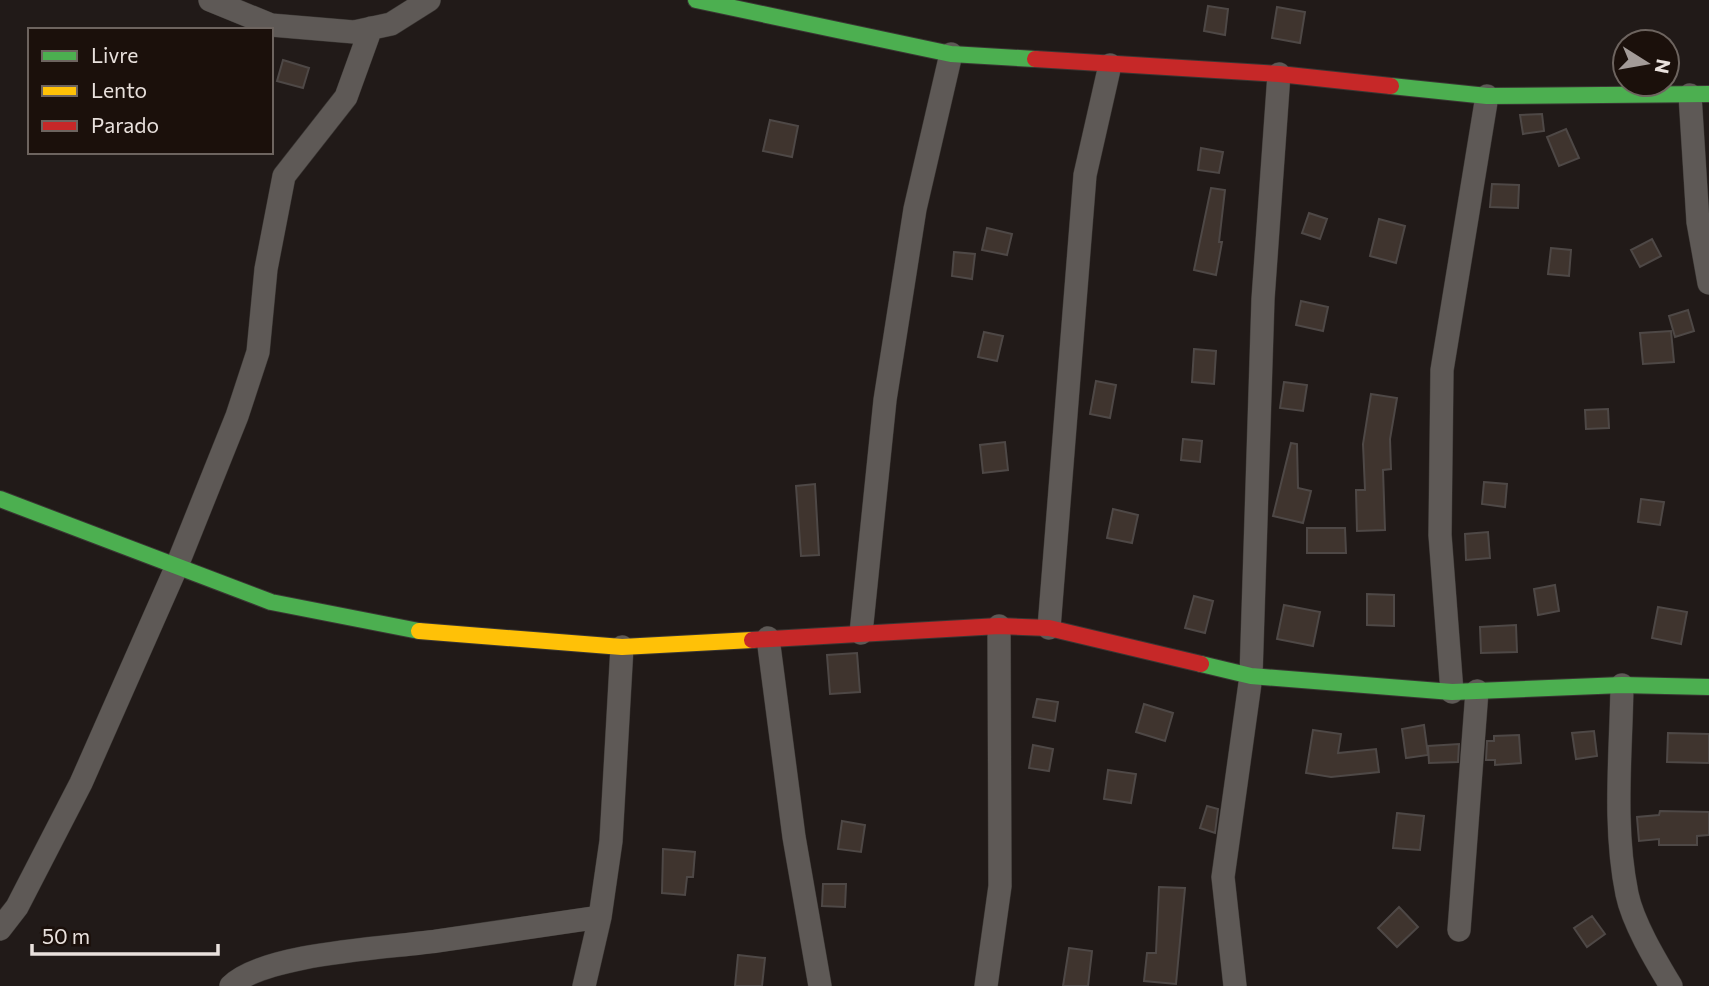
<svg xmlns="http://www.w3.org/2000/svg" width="1709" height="986" font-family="Commissioner,sans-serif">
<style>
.building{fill:#3f342e;stroke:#4e4846;stroke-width:2}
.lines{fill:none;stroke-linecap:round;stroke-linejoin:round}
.street-casing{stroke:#3a3633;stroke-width:24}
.fast-casing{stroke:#3a3633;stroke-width:18}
.slow-casing{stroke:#3a3633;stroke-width:18}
.jam-casing{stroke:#3a3633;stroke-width:18}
.street{stroke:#5e5956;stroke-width:23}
.fast{stroke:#4caf50;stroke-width:16}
.slow{stroke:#ffc107;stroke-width:16}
.jam{stroke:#c62828;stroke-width:16}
</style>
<rect width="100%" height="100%" fill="#211a18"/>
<!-- building -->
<path class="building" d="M 1208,6 L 1228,9 L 1225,35 L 1204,31 Z
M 1277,7 L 1305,12 L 1300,43 L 1272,38 Z
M 283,60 L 309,68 L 303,88 L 277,81 Z
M 1542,114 L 1544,131 L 1523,134 L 1520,115 Z
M 770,120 L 798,126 L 792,157 L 763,151 Z
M 1566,129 L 1579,158 L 1559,166 L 1547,137 Z
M 1201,148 L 1223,152 L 1219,173 L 1198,170 Z
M 1492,184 L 1519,185 L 1518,208 L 1490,207 Z
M 1211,188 L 1225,190 L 1219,242 L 1222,242 L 1216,275 L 1194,270 Z
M 1309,213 L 1327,219 L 1320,239 L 1302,233 Z
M 1379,219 L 1405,226 L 1396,263 L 1370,256 Z
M 987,228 L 1012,234 L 1007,255 L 982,250 Z
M 1652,239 L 1661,256 L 1640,267 L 1631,250 Z
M 1551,248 L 1571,250 L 1569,276 L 1548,274 Z
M 954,252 L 975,254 L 972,279 L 952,276 Z
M 1301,301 L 1328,307 L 1323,331 L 1296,325 Z
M 1688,310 L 1694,331 L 1675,337 L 1669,316 Z
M 1671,331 L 1674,362 L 1643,364 L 1640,333 Z
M 984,332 L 1003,336 L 997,361 L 978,357 Z
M 1194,349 L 1216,351 L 1214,384 L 1192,382 Z
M 1096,381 L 1116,385 L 1110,418 L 1090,414 Z
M 1284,382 L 1307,385 L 1303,411 L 1280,408 Z
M 1371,394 L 1397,398 L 1390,439 L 1391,469 L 1383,470 L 1385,530 L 1357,531 L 1356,490 L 1365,490 L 1363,444 Z
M 1608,409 L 1609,428 L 1586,429 L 1585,410 Z
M 1183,439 L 1202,441 L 1200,462 L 1181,460 Z
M 1005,442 L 1008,470 L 983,473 L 980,445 Z
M 1291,443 L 1297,444 L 1298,488 L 1311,491 L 1303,523 L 1273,516 Z
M 1484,482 L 1507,484 L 1505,507 L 1482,504 Z
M 815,484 L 819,555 L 801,556 L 796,486 Z
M 1641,499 L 1664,502 L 1660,525 L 1638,522 Z
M 1113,509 L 1138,515 L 1132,543 L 1107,538 Z
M 1307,528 L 1345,528 L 1346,553 L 1307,553 Z
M 1488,532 L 1490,558 L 1466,560 L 1465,534 Z
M 1555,585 L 1559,611 L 1538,615 L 1534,589 Z
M 1367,594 L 1394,595 L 1394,626 L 1367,625 Z
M 1194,596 L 1213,601 L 1205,633 L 1185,628 Z
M 1284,605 L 1320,612 L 1313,646 L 1277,639 Z
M 1658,607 L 1687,612 L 1681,644 L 1652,638 Z
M 1516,625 L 1517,652 L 1481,653 L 1480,627 Z
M 857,653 L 860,692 L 830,694 L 827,655 Z
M 1037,699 L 1058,702 L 1055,721 L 1033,717 Z
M 1144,704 L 1173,713 L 1165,741 L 1136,732 Z
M 1424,725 L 1428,755 L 1406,758 L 1402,729 Z
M 1313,730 L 1341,734 L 1338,753 L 1376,749 L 1379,772 L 1331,777 L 1306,773 Z
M 1594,731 L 1597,756 L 1576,759 L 1572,733 Z
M 1668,733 L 1709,734 L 1709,763 L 1667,762 Z
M 1519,735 L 1521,763 L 1495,765 L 1495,760 L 1486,760 L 1487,741 L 1494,741 L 1494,736 Z
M 1459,744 L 1458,762 L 1429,763 L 1428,746 Z
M 1033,745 L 1053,749 L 1049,771 L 1029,768 Z
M 1108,770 L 1136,774 L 1131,803 L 1104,799 Z
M 1207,806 L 1218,809 L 1215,833 L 1200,828 Z
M 1660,811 L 1709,812 L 1709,835 L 1697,836 L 1697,845 L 1659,845 L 1659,839 L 1639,841 L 1637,817 L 1659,815 Z
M 1397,813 L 1424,816 L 1420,850 L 1393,848 Z
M 842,821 L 865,825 L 861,852 L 838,849 Z
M 663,849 L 695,852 L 693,877 L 687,877 L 685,895 L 662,893 Z
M 823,884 L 846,884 L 845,907 L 822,906 Z
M 1159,887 L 1185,888 L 1176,984 L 1144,981 L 1147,953 L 1156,953 Z
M 1399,907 L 1418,927 L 1397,947 L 1378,928 Z
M 1592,916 L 1605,934 L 1587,947 L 1574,928 Z
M 1069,948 L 1092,951 L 1088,986 L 1063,986 Z
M 738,955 L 765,958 L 762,986 L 735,986 Z"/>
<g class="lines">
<defs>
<path id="street" d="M 210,0 L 271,25 L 354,32 L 391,24 L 429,0
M 1690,95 L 1698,222 L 1709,283
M 1049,628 L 1085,175 L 1110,65
M 861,633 L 885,400 L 915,209 L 951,54
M 768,638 L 794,837 L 820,986
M 1622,685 C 1621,754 1613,826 1627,894 C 1633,923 1656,961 1671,986
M 1452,692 L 1440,535 L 1442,370 L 1487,96
M 0,929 L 17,907 L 81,783 L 176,568 L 237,416 L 258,352 L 266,269 L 284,176 L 346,97 L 371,28
M 1459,930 L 1477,691
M 231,986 C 264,953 389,948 437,941 C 491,933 546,925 600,917
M 584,986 L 600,917 L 611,841 L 622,647
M 986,986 L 1000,886 L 999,626
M 1235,986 L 1223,877 L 1251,676 L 1263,299 L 1279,74"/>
<path id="fast" d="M 696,0 L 951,54 L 1035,59
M 1391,86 L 1487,96 L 1709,94
M 0,499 L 271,602 L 419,631
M 1201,664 L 1251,676 L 1452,692 L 1622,685 L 1709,687"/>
<path id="slow" d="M 419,631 L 622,647 L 752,640"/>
<path id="jam" d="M 1035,59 L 1279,74 L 1391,86
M 752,640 L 999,626 L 1049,628 L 1201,664"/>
</defs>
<!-- street casing -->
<use href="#street" class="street-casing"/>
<!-- fast casing -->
<use href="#fast" class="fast-casing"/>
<!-- slow casing -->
<use href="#slow" class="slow-casing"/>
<!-- jam casing -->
<use href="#jam" class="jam-casing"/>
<!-- street -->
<use href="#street" class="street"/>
<!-- fast -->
<use href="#fast" class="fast"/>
<!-- slow -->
<use href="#slow" class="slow"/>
<!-- jam -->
<use href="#jam" class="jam"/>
</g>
<!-- legend -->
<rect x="28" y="28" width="245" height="126" fill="#1b100b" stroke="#6d645f" stroke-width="2"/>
<rect x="42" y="51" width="35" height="10" fill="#4caf50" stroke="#6d645f" stroke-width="2"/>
<text x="91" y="63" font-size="21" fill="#e9e1dd">Livre</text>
<rect x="42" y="86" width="35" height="10" fill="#ffc107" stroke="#6d645f" stroke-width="2"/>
<text x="91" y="98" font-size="21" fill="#e9e1dd">Lento</text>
<rect x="42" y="121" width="35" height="10" fill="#c62828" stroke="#6d645f" stroke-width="2"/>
<text x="91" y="133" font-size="21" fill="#e9e1dd">Parado</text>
<!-- north arrow -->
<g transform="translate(1646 63) rotate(101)"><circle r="33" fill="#1b100b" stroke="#6d645f" stroke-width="2"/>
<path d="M0-5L12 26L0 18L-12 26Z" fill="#a39b98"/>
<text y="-10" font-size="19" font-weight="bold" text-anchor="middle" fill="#e9e1dd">N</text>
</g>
<!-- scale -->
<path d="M32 944v10h186v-10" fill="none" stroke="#e9e1dd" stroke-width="3.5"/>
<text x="42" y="944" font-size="21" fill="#e9e1dd" stroke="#1b100b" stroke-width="5" paint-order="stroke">50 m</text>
</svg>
